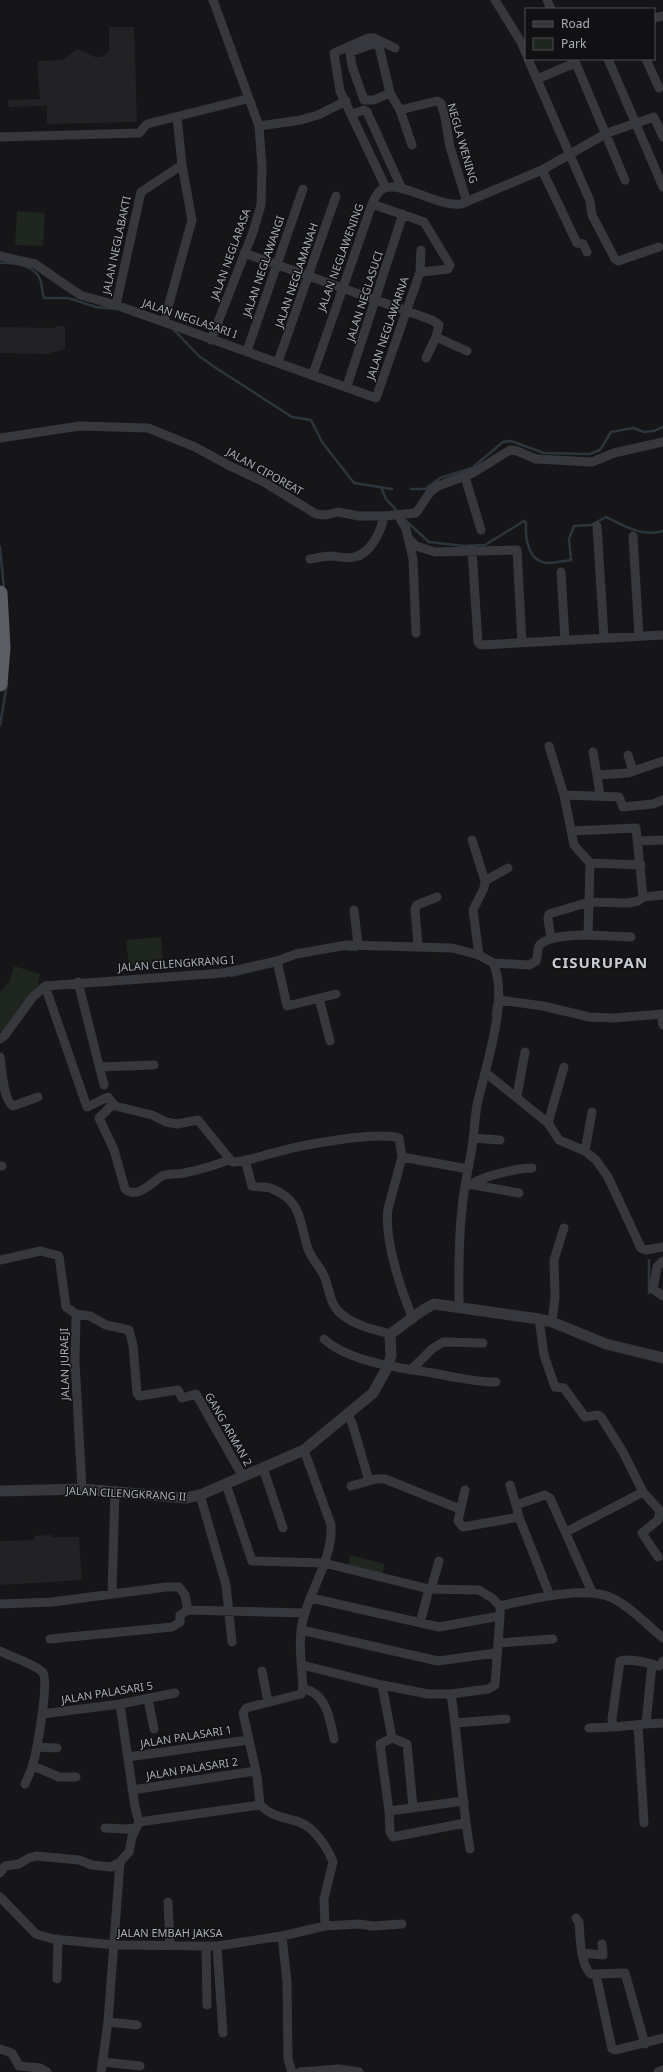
<svg xmlns="http://www.w3.org/2000/svg" width="663" height="2072" font-family="'Noto Sans',sans-serif">
<style>
.built{fill:#222225}
.green{fill:#1e261f}
.lines{fill:none;stroke-linecap:round;stroke-linejoin:round}
.stream{stroke:#2c353c;stroke-width:2.5}
.minor{stroke:#37383d;stroke-width:9}
.tertiary{stroke:#37383d;stroke-width:11}
.trunk{stroke:#5b5e65;stroke-width:15}
.labels{text-anchor:middle;dominant-baseline:central;stroke-width:3;stroke-linejoin:round;paint-order:stroke}
.street-label{font-size:11px;fill:#a8adb8;stroke:#111113}
.district-label{font-size:15px;font-weight:bold;letter-spacing:1px;fill:#c9ccd4;stroke:#111113}
</style>
<rect width="100%" height="100%" fill="#161618"/>
<!-- built -->
<path class="built" d="M 109,27 L 134,27 L 137,122 L 47,124 L 47,106 L 9,107 L 8,100 L 40,99 L 37,61 L 63,60 L 77,49 L 95,57 L 101,57 L 109,51 Z
M 56,326 L 65,326 L 65,349 L 46,354 L 0,353 L 0,327 L 55,328 Z
M 52,1535 L 52,1537 L 79,1537 L 82,1580 L 0,1585 L 0,1541 L 35,1540 L 35,1536 Z"/>
<!-- green -->
<path class="green" d="M 17,211 L 45,213 L 43,246 L 15,245 Z
M 161,937 L 163,963 L 129,966 L 126,940 Z
M 14,966 L 40,974 L 38,985 L 3,1032 L 0,1031 L 0,992 L 10,980 Z
M 350,1555 L 384,1564 L 383,1574 L 348,1566 Z"/>
<g class="lines">
<!-- stream -->
<path class="stream" d="M 0,263 C 13,262 34,265 40,279 C 43,285 41,291 44,298 L 68,298 L 96,307 L 116,309
M 174,330 L 199,356 L 216,368 L 292,417 L 311,420 L 322,442 L 354,483 L 392,489
M 381,487 L 386,499 L 398,512
M 411,489 L 425,489 L 440,478 L 472,468 L 503,442 L 511,441 L 544,453 L 590,454 L 600,450 L 611,432 L 633,428 L 644,432 L 654,431 L 663,427
M 405,520 L 429,542 L 464,546 L 485,545 L 524,521 L 526,523 C 525,538 528,562 548,563 C 556,563 564,561 571,560 L 569,539 L 574,526 L 591,525 L 606,517 C 625,526 641,537 663,531
M 0,547 L 4,589
M 0,725 L 7,684
M 345,949 L 356,950
M 231,976 L 273,966
M 493,1016 L 494,1005
M 649,1260 L 649,1293"/>
<!-- minor -->
<path class="minor" d="M 495,0 L 521,42 L 526,54
M 547,0 L 551,9
M 654,18 L 663,16
M 528,59 L 590,201 L 592,215 L 615,259 L 618,261 L 659,247
M 574,59 L 625,180
M 608,59 L 663,187
M 646,59 L 659,88
M 537,79 L 575,63
M 390,93 L 374,100 L 364,100 L 352,66 L 350,52 L 373,44 L 379,46 L 390,93 L 400,110 L 437,101 L 441,103 L 445,117 L 450,147 L 467,202
M 400,110 L 412,145
M 355,113 L 364,110 L 367,112 L 402,189
M 259,126 L 301,120 L 318,115 L 346,101
M 0,137 L 139,133 L 147,124 L 247,99
M 542,170 L 576,241 L 577,243 L 583,244 L 587,252
M 386,188 L 340,91 L 334,53 L 368,38 L 374,38 L 395,48
M 244,253 L 432,320 L 439,325 L 436,337 L 467,351
M 0,256 L 35,264 L 80,295 L 116,305 L 376,398 L 419,275 L 422,272 L 448,269 L 450,265 L 424,222 L 372,204
M 420,272 L 421,250
M 116,305 L 141,192 L 182,165
M 164,322 L 192,220 L 182,165 L 177,117
M 211,340 L 253,232 L 261,205 L 262,167 L 259,126 L 213,0
M 247,351 L 303,189
M 426,358 L 436,337
M 278,362 L 336,196
M 313,374 L 372,204 C 375,198 378,190 385,188 C 404,182 438,207 461,204 L 542,170 L 607,133 L 654,117 L 663,137
M 347,386 L 403,214
M 0,438 L 80,426 L 148,428 L 195,447 L 230,466 L 262,481 L 316,514 L 326,515 L 338,512 L 359,516 L 384,516 L 416,513 L 431,491 L 438,486 L 473,473 L 510,450 L 517,451 L 536,459 L 592,462 L 614,453 L 663,442
M 465,477 L 481,530
M 398,515 L 406,529 L 413,559 L 416,633
M 597,526 L 604,638
M 633,536 L 639,636
M 408,538 L 416,546 L 435,552 L 517,550 L 522,643
M 472,550 L 478,642 L 481,645 L 663,635
M 310,559 C 317,558 324,556 332,556 C 339,557 346,559 354,557 C 371,554 381,531 384,516
M 561,572 L 565,640
M 549,746 L 564,795 L 574,845 L 590,863 L 589,902 L 549,914 L 548,919 L 551,938
M 593,752 L 597,775
M 628,755 L 633,771
M 564,795 L 619,797 L 623,807 L 653,804 L 663,800
M 600,795 L 597,775 L 628,773 L 663,761
M 572,831 L 636,828 L 643,897
M 472,840 L 485,881 L 484,888 L 473,910 L 479,955
M 638,841 L 663,840
M 590,863 L 641,865
M 485,881 L 508,868
M 354,910 L 358,945
M 588,935 L 631,937
M 418,946 L 415,909 L 417,905 L 437,897
M 277,961 L 287,1006 L 336,994
M 78,982 L 104,1085
M 45,986 L 87,1107 L 108,1097 L 115,1106 L 152,1115 L 166,1122 L 177,1124 L 198,1120 L 232,1162 C 247,1162 263,1155 277,1152 C 301,1145 377,1131 399,1138 L 402,1157 L 388,1209 C 384,1240 401,1290 413,1319
M 319,998 L 330,1041
M 499,1000 L 543,1006 L 589,1017 L 613,1018 L 663,1014
M 661,1014 L 663,1025
M 0,1039 L 5,1035 L 32,998 L 45,986 L 223,973 L 277,961 L 296,954 L 347,945 L 452,948 L 479,955 L 493,963 L 529,965 L 536,961 C 538,957 537,950 539,946 C 545,936 577,935 588,935 L 589,902 L 628,903 L 638,901 L 643,897 L 663,895
M 0,1057 C 2,1069 3,1100 13,1106 L 38,1097
M 100,1067 L 154,1065
M 486,1073 L 548,1123 L 559,1140 L 585,1151 L 596,1160 L 608,1177 L 641,1248 L 646,1250 L 663,1247
M 517,1096 L 525,1052
M 113,1104 L 99,1118 L 114,1150 L 125,1189 C 137,1200 152,1182 162,1176 C 169,1173 177,1175 184,1173 C 198,1170 215,1166 228,1160
M 548,1123 L 564,1067
M 473,1138 L 500,1140
M 585,1151 L 592,1112
M 402,1157 L 468,1169
M 245,1160 L 252,1186 C 258,1188 265,1186 270,1188 C 303,1200 299,1222 308,1249 C 312,1260 321,1267 325,1278 C 329,1289 330,1303 338,1311 C 352,1325 372,1329 390,1334
M 0,1166 L 2,1166
M 468,1184 L 519,1193
M 471,1185 C 481,1176 519,1168 532,1168
M 0,1260 L 41,1251 L 59,1256 L 66,1307 L 76,1314 L 76,1317 L 75,1361 L 82,1489
M 663,1261 L 657,1267 L 653,1289 L 663,1296
M 459,1307 C 459,1275 458,1242 462,1210 C 463,1193 467,1176 470,1159 C 474,1141 474,1123 477,1105 C 485,1068 510,997 493,963
M 76,1314 L 90,1316 L 106,1325 L 129,1330 L 133,1345 L 137,1393 L 139,1396 L 178,1390 L 182,1398 L 196,1394 L 243,1477
M 539,1319 L 544,1355 L 555,1387 L 564,1388 L 585,1417 L 598,1415 L 601,1417 L 623,1452 L 643,1492 L 660,1511 L 658,1520 L 642,1533 L 658,1557
M 552,1322 L 555,1298 L 554,1260 L 564,1228
M 324,1339 C 349,1362 400,1368 433,1373 C 454,1377 475,1382 496,1382
M 411,1370 L 432,1349 L 443,1342 L 483,1343
M 348,1414 L 353,1426 L 369,1481
M 304,1450 L 331,1525 C 333,1558 312,1586 304,1616 C 297,1639 302,1665 303,1689 L 301,1694 L 246,1708 L 243,1713 L 257,1776 L 260,1805 C 274,1818 283,1816 299,1822 C 315,1828 327,1847 333,1862 L 324,1899 L 325,1926
M 263,1468 L 283,1528
M 226,1484 L 252,1561 L 324,1563 L 429,1589 L 479,1590 L 492,1598 L 500,1606
M 510,1485 L 516,1505
M 351,1486 L 376,1479 L 385,1479 L 460,1509
M 465,1490 L 458,1521 L 463,1527 L 519,1517
M 200,1495 L 226,1585 L 232,1642
M 566,1532 L 643,1492
M 431,1589 L 439,1561
M 112,1593 L 115,1491
M 550,1596 L 519,1517 L 516,1505 L 545,1495 L 550,1498 L 592,1592
M 311,1598 L 439,1627 L 500,1616 L 500,1606 C 528,1600 586,1585 612,1598 C 631,1607 647,1625 663,1638
M 0,1604 L 52,1602 L 166,1587 L 179,1587 L 185,1595 L 188,1610 L 304,1613
M 420,1623 L 429,1589
M 301,1630 L 438,1661 L 496,1653
M 50,1639 L 172,1627 L 180,1622 L 180,1615 L 188,1610
M 499,1643 L 553,1639
M 0,1651 C 9,1656 39,1666 43,1673 C 49,1683 37,1750 33,1764 C 31,1771 28,1777 25,1784
M 652,1664 L 646,1724 L 613,1727 L 612,1719 L 620,1661 C 632,1658 648,1663 659,1666 L 663,1661
M 302,1665 L 382,1685 L 428,1694 L 451,1694 L 488,1689 L 495,1685 L 500,1616
M 262,1671 L 268,1702
M 382,1685 L 392,1738 L 407,1744 L 413,1807
M 303,1689 C 326,1692 330,1719 334,1739
M 451,1694 C 459,1746 461,1798 470,1849
M 148,1699 L 154,1729
M 42,1714 L 120,1704 L 175,1693
M 455,1723 L 506,1719
M 646,1724 L 663,1723
M 638,1726 L 644,1823
M 589,1728 L 613,1727
M 392,1738 L 380,1744 L 389,1811 L 464,1801
M 37,1747 L 57,1748
M 128,1757 L 248,1740
M 33,1766 L 59,1777 L 76,1777
M 132,1790 L 255,1771
M 389,1811 L 390,1832 L 393,1837 L 465,1823
M 139,1822 L 260,1805
M 105,1828 L 125,1829 L 136,1828
M 0,1873 L 5,1866 L 19,1864 L 29,1858 L 36,1856 L 79,1860 L 92,1865 L 111,1867 L 120,1862 L 129,1852 L 132,1837 L 139,1822 L 135,1807 L 120,1704
M 0,1897 L 36,1934 L 53,1939 L 115,1945 L 217,1946 L 282,1936 L 325,1926 L 359,1924 L 373,1926 L 402,1924
M 168,1902 L 170,1946
M 576,1918 L 579,1922 C 580,1935 580,1965 591,1974 L 596,1974 L 612,2049 L 616,2050 L 663,2038
M 282,1936 L 287,1982 L 288,2059 L 292,2072
M 206,1946 L 207,2005
M 217,1946 L 223,2033
M 582,1953 L 603,1955 L 602,1944
M 596,1974 L 625,1973 L 645,2044
M 57,1979 L 58,1939
M 108,2022 L 137,2025
M 0,2049 L 12,2053 L 19,2066 L 40,2068 L 47,2072
M 103,2062 L 140,2066
M 101,2072 L 108,2022 L 120,1862
M 300,2072 L 339,2069 L 359,2072
M 658,2072 L 663,2070"/>
<!-- tertiary -->
<path class="tertiary" d="M 0,1491 L 82,1489 L 186,1498 L 200,1495 L 304,1450 L 373,1393 L 388,1366 L 391,1356 L 390,1334 C 404,1325 420,1310 434,1304 L 539,1319 L 552,1322 L 606,1344 L 663,1358"/>
<!-- trunk -->
<path class="trunk" d="M 0,593 L 3,648 L 0,684"/>
</g>
<g class="labels">
<!-- street labels -->
<g class="street-label">
<text transform="translate(463 143) rotate(74)">NEGLA WENING</text>
<text transform="translate(116 245) rotate(-78)">JALAN NEGLABAKTI</text>
<text transform="translate(230 254) rotate(-70)">JALAN NEGLARASA</text>
<text transform="translate(340 257) rotate(-70)">JALAN NEGLAWENING</text>
<text transform="translate(263 266) rotate(-71)">JALAN NEGLAWANGI</text>
<text transform="translate(296 275) rotate(-71)">JALAN NEGLAMANAH</text>
<text transform="translate(364 296) rotate(-72)">JALAN NEGLASUCI</text>
<text transform="translate(190 318) rotate(19)">JALAN NEGLASARI I</text>
<text transform="translate(387 328) rotate(-71)">JALAN NEGLAWARNA</text>
<text transform="translate(265 471) rotate(29)">JALAN CIPOREAT</text>
<text transform="translate(176 963) rotate(-4)">JALAN CILENGKRANG I</text>
<text transform="translate(64 1364) rotate(-91)">JALAN JURAEJI</text>
<text transform="translate(229 1429) rotate(60)">GANG ARMAN 2</text>
<text transform="translate(126 1493) rotate(3)">JALAN CILENGKRANG II</text>
<text transform="translate(107 1692) rotate(-9)">JALAN PALASARI 5</text>
<text transform="translate(186 1736) rotate(-9)">JALAN PALASARI 1</text>
<text transform="translate(192 1768) rotate(-9)">JALAN PALASARI 2</text>
<text x="170" y="1932">JALAN EMBAH JAKSA</text>
</g>
<!-- district labels -->
<g class="district-label">
<text x="600" y="962">CISURUPAN</text>
</g>
</g>
<!-- legend -->
<rect x="525" y="8" width="130" height="52" fill="#111113" stroke="#4d4f55"/>
<rect x="533" y="21" width="20" height="6" fill="#37383d" stroke="#4d4f55"/>
<text x="561" y="28" font-size="12" fill="#a8adb8">Road</text>
<rect x="533" y="38" width="20" height="12" fill="#1e261f" stroke="#4d4f55"/>
<text x="561" y="48" font-size="12" fill="#a8adb8">Park</text>
</svg>
